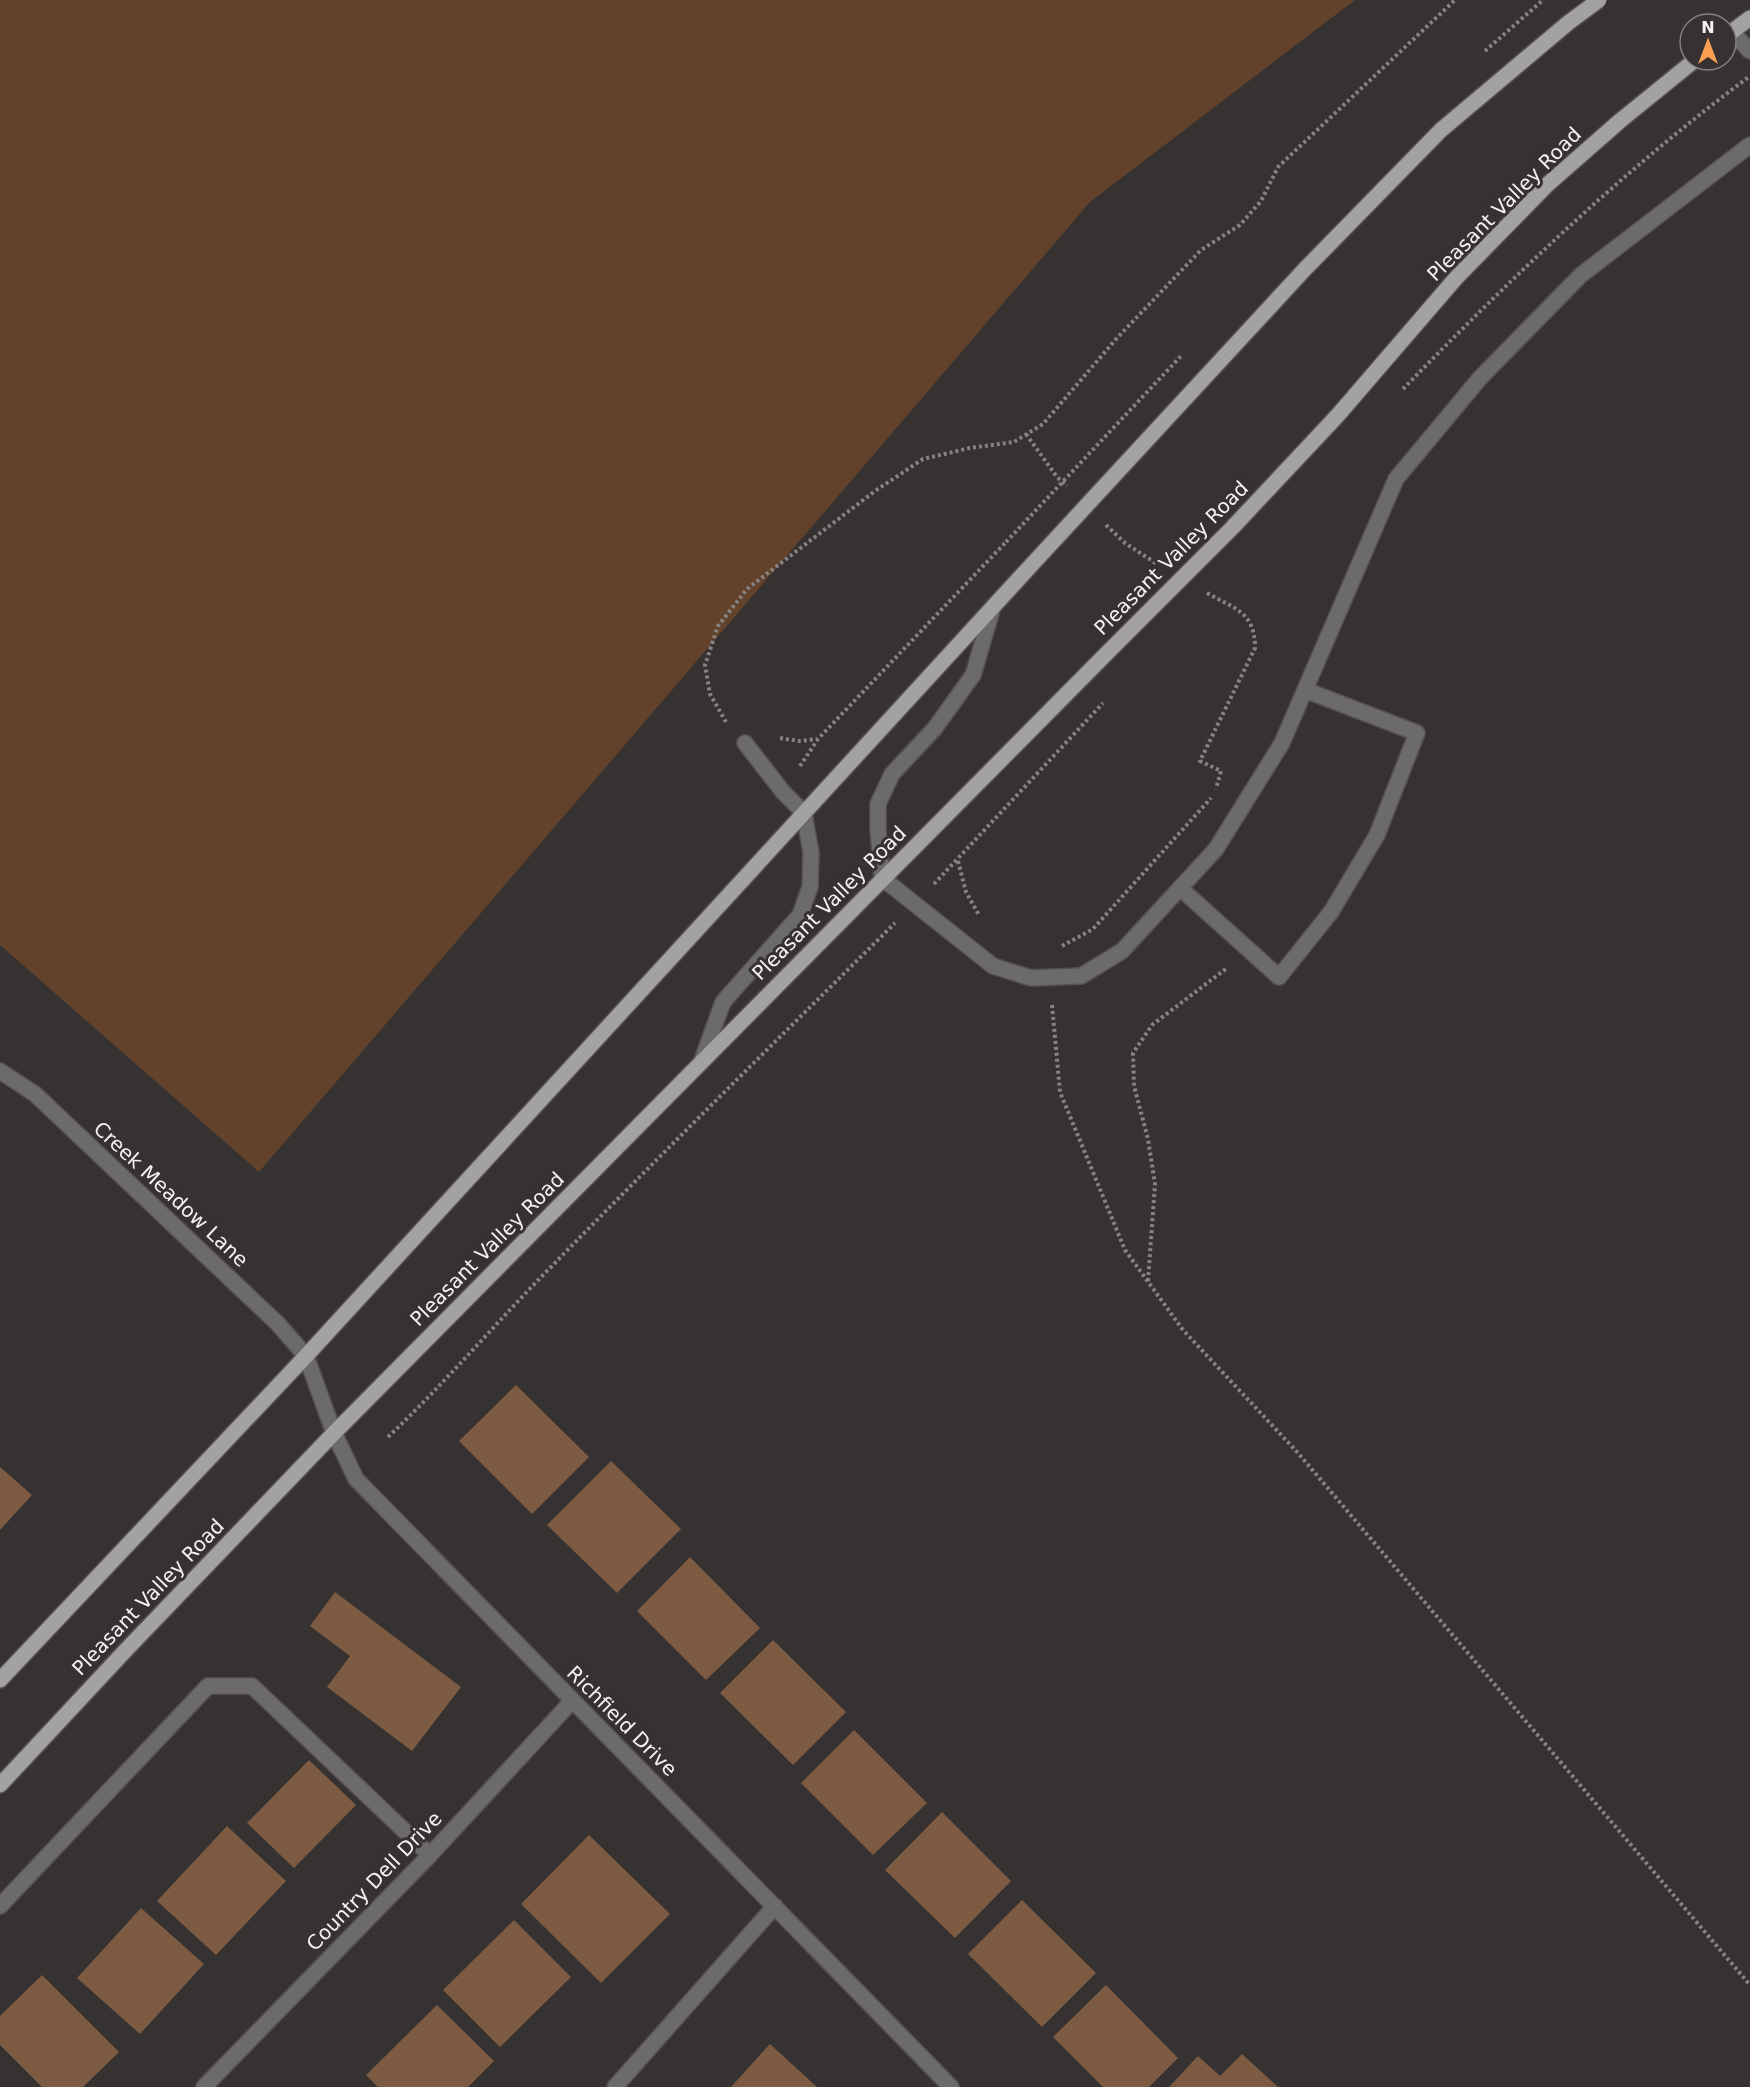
<svg xmlns="http://www.w3.org/2000/svg" width="1750" height="2087" font-family="'DejaVu Sans',sans-serif">
<style>
.green{fill:#62422a}
.building{fill:#7d5b42}
.lines{fill:none;stroke-linecap:round;stroke-linejoin:round}
.minor-casing{stroke:#545150;stroke-width:18}
.major-casing{stroke:#545150;stroke-width:18}
.path{stroke:#868382;stroke-width:4;stroke-dasharray:3 3;stroke-linecap:butt}
.minor{stroke:#6c6b6a;stroke-width:15}
.major{stroke:#a4a2a1;stroke-width:15}
.major-bridge-casing{stroke:#545150;stroke-width:18;stroke-linecap:butt}
.path-bridge{stroke:#868382;stroke-width:4;stroke-dasharray:3 3;stroke-linecap:butt}
.major-bridge{stroke:#a4a2a1;stroke-width:15}
.labels{text-anchor:middle;dominant-baseline:central;stroke-width:6;stroke-linejoin:round;paint-order:stroke}
.street-label{font-size:20px;fill:#f5f3f2;stroke:#353231}
</style>
<rect width="100%" height="100%" fill="#353231"/>
<!-- green -->
<path class="green" d="M 0,0 L 1355,0 L 1090,202 L 259,1172 L 0,945 Z"/>
<!-- building -->
<path class="building" d="M 516,1385 L 589,1457 L 532,1514 L 459,1441 Z
M 611,1461 L 681,1529 L 617,1593 L 547,1525 Z
M 0,1467 L 32,1495 L 0,1530 Z
M 690,1557 L 760,1628 L 706,1680 L 637,1611 Z
M 335,1592 L 461,1687 L 412,1751 L 327,1687 L 350,1656 L 310,1626 Z
M 773,1640 L 846,1712 L 793,1765 L 720,1693 Z
M 854,1730 L 927,1803 L 873,1855 L 801,1783 Z
M 309,1760 L 356,1805 L 294,1868 L 247,1823 Z
M 942,1812 L 1011,1881 L 955,1938 L 885,1870 Z
M 227,1826 L 286,1881 L 216,1955 L 157,1901 Z
M 589,1835 L 670,1914 L 601,1983 L 521,1904 Z
M 1022,1900 L 1096,1973 L 1042,2027 L 968,1954 Z
M 141,1908 L 204,1964 L 140,2034 L 77,1978 Z
M 514,1920 L 571,1977 L 500,2047 L 443,1990 Z
M 42,1975 L 119,2052 L 83,2087 L 42,2087 L 0,2045 L 0,2016 Z
M 1106,1985 L 1178,2058 L 1149,2087 L 1103,2087 L 1053,2037 Z
M 437,2005 L 494,2061 L 468,2087 L 378,2087 L 366,2075 Z
M 770,2044 L 817,2087 L 731,2087 Z
M 1242,2054 L 1278,2087 L 1169,2087 L 1198,2056 L 1220,2076 Z"/>
<g class="lines">
<defs>
<path id="minor" d="M 1732,32 L 1750,51
M 993,607 L 973,675 L 935,728 L 892,774 L 878,804 L 878,829 L 882,878 L 993,966 L 1031,978 L 1081,976 L 1122,951 L 1216,849 L 1282,743 L 1396,479 L 1480,378 L 1581,275 L 1750,145
M 1180,888 L 1279,977 L 1331,912 L 1377,835 L 1417,733 L 1305,690
M 701,1063 L 723,1002 L 800,915 L 810,887 L 811,853 L 804,813 L 783,792 L 745,743
M 0,1071 L 35,1094 L 278,1324 L 306,1356 L 334,1433 L 356,1479 L 951,2087
M 0,1906 L 208,1686 L 252,1686 L 430,1855
M 204,2087 L 430,1855 L 572,1701
M 615,2087 L 775,1906"/>
<path id="major" d="M 1726,36 L 1750,18
M 0,1680 L 306,1356 L 1025,572
M 0,1785 L 125,1651 L 334,1433 L 1111,649"/>
</defs>
<!-- minor casing -->
<use href="#minor" class="minor-casing"/>
<!-- major casing -->
<use href="#major" class="major-casing"/>
<!-- path -->
<path class="path" d="M 1026,434 L 1057,477 L 1067,486
M 1106,525 L 1125,543 L 1157,564
M 1207,593 C 1235,609 1255,612 1255,648 L 1200,761 L 1221,771 L 1216,789
M 726,722 L 710,694 L 705,665 L 718,626 L 747,589 L 875,491 L 923,459 L 970,448 L 1014,442 L 1043,424 L 1117,338 L 1201,250 L 1240,225 L 1261,201 L 1278,167 L 1455,0
M 780,738 L 799,741 L 817,739
M 800,766 L 818,739 L 1006,542
M 958,861 L 966,892 L 979,915
M 934,884 L 1103,703
M 1062,946 L 1093,929 L 1211,798
M 1052,1005 L 1060,1092 L 1125,1250 L 1183,1330 L 1298,1453 L 1750,1985
M 1148,1281 L 1155,1184 L 1148,1139 L 1134,1086 L 1133,1053 L 1152,1025 L 1227,968
M 388,1437 C 444,1384 494,1325 548,1270 C 662,1153 779,1038 895,923"/>
<!-- minor -->
<use href="#minor" class="minor"/>
<!-- major -->
<use href="#major" class="major"/>
<defs>
<path id="major-bridge" d="M 1025,572 L 1305,269 L 1441,130 L 1568,23 L 1599,0
M 1111,649 L 1232,528 L 1338,415 L 1456,278 L 1548,184 L 1621,120 L 1695,60"/>
</defs>
<!-- major-bridge casing -->
<use href="#major-bridge" class="major-bridge-casing"/>
<!-- path-bridge -->
<path class="path-bridge" d="M 1485,51 L 1543,0
M 1403,389 C 1512,277 1625,169 1750,76
M 1006,542 L 1181,356"/>
<!-- major-bridge -->
<use href="#major-bridge" class="major-bridge"/>
</g>
<g class="labels">
<!-- street labels -->
<g class="street-label">
<text transform="translate(1504 204) rotate(-45)">Pleasant Valley Road</text>
<text transform="translate(1171 558) rotate(-45)">Pleasant Valley Road</text>
<text transform="translate(829 903) rotate(-45)">Pleasant Valley Road</text>
<text transform="translate(171 1194) rotate(43)">Creek Meadow Lane</text>
<text transform="translate(487 1249) rotate(-45)">Pleasant Valley Road</text>
<text transform="translate(148 1597) rotate(-46)">Pleasant Valley Road</text>
<text transform="translate(622 1721) rotate(45)">Richfield Drive</text>
<text transform="translate(374 1881) rotate(-46)">Country Dell Drive</text>
</g>
</g>
<!-- north arrow -->
<g transform="translate(1708 42)"><circle r="28" fill="#353231" stroke="#827f7e" stroke-width="1.5"/>
<path d="M0-4.5L10 22L0 15L-10 22Z" fill="#fc9e52"/>
<text y="-9" font-size="16" font-weight="bold" text-anchor="middle" fill="#f5f3f2">N</text>
</g>
</svg>
